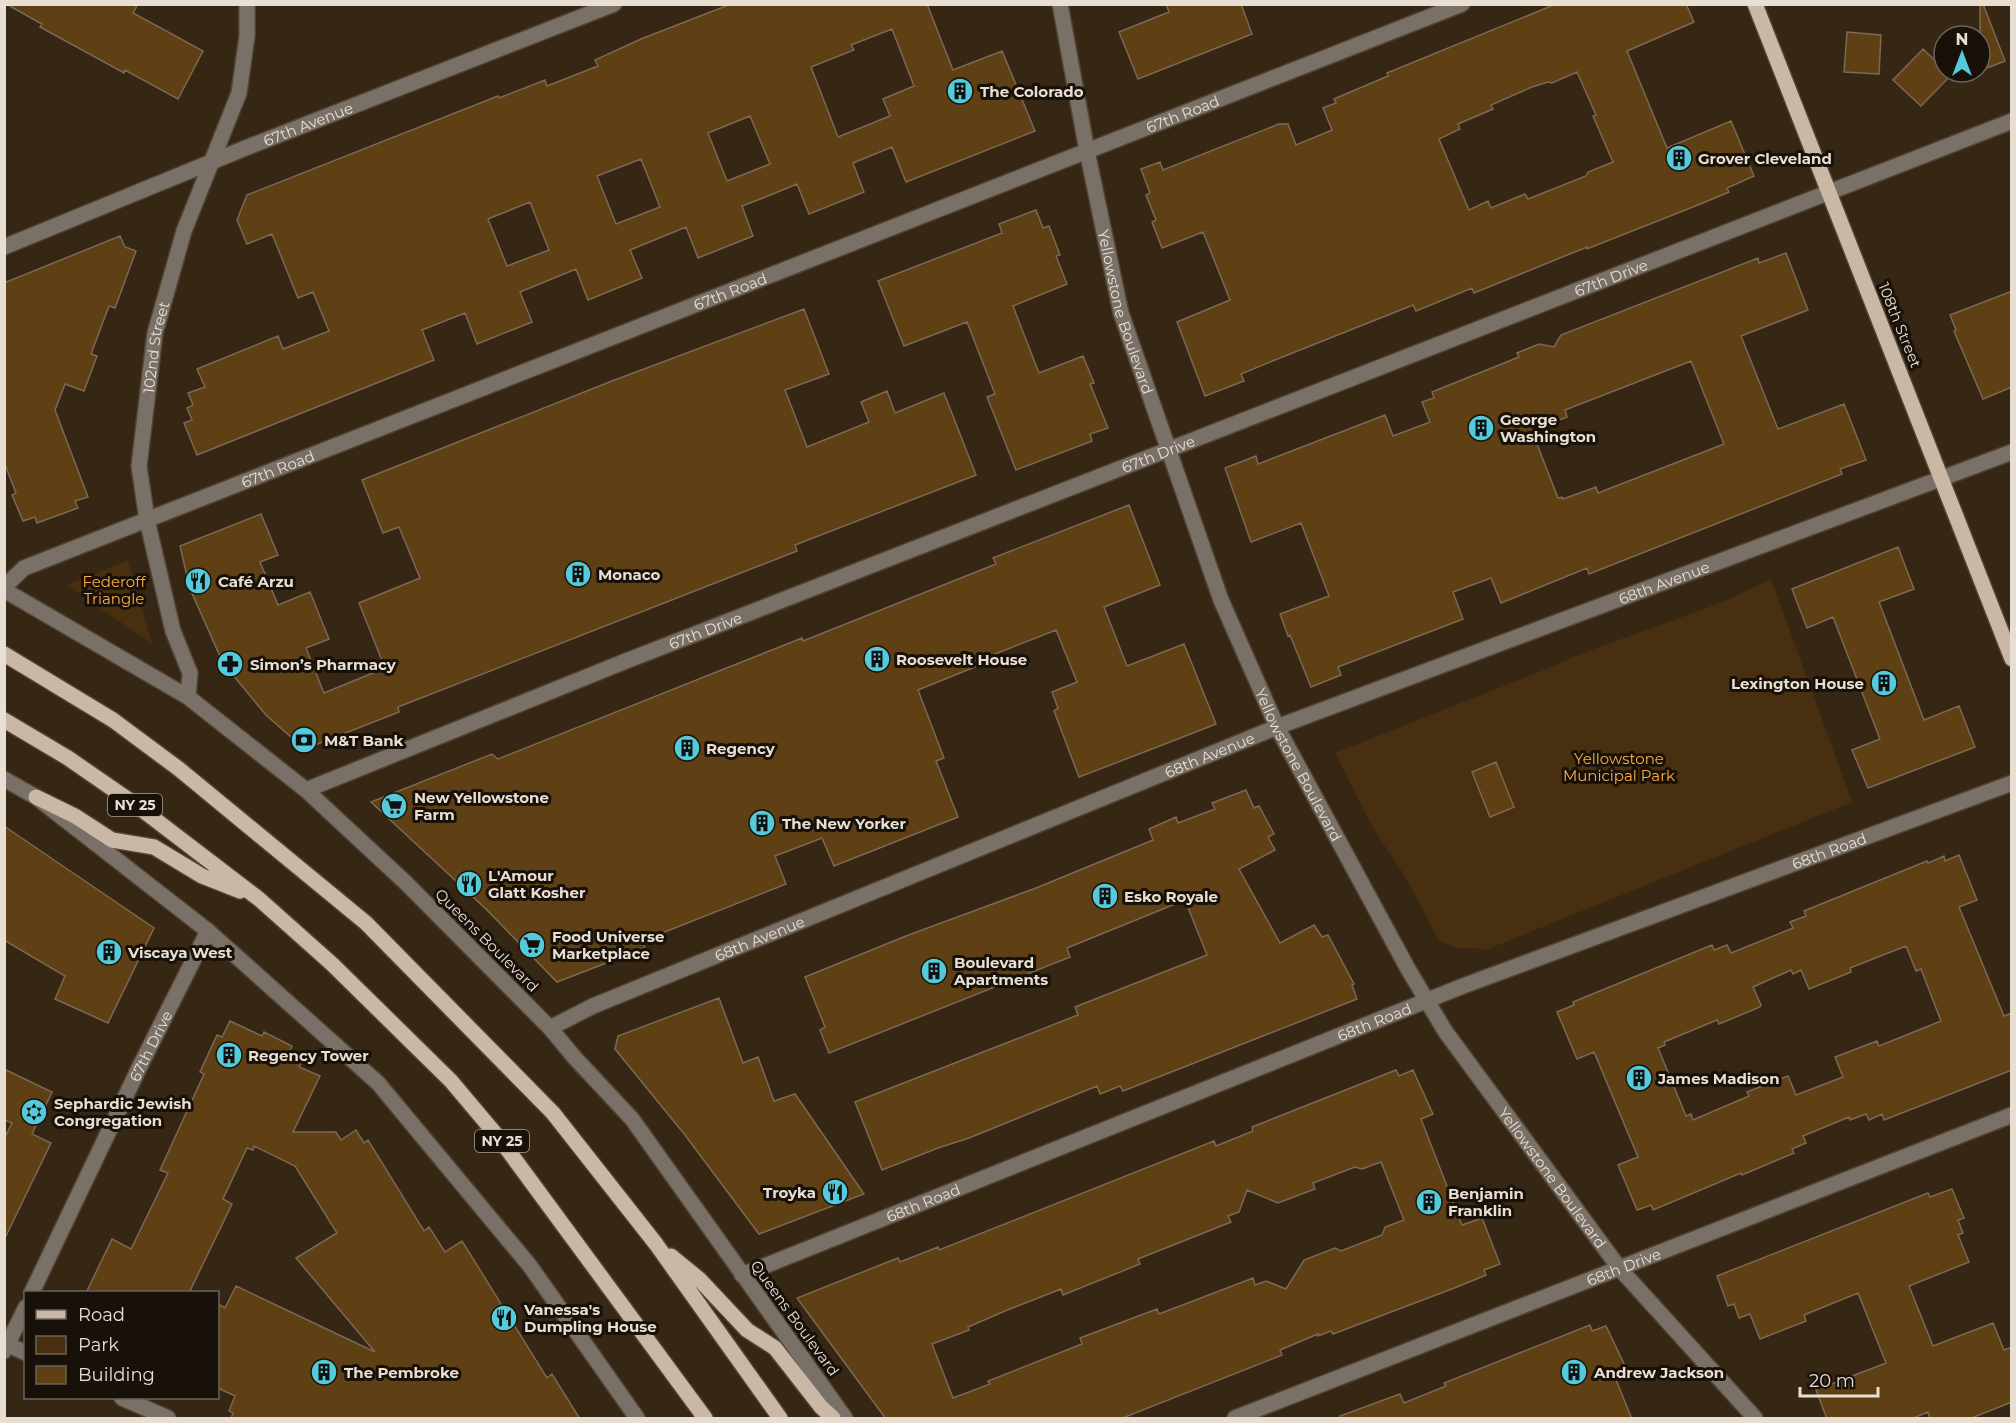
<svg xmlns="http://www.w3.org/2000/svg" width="2016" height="1423" font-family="Montserrat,sans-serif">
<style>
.green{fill:#482f0f}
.building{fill:#5f3f14;stroke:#7b6955;stroke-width:1.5;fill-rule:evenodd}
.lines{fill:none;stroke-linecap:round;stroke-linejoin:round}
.minor-casing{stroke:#524332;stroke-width:18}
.major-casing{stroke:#524332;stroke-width:18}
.minor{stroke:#797168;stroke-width:15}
.major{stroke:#c9b8a5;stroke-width:15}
.labels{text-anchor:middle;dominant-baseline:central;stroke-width:6;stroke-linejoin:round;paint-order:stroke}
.shield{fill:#181109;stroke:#aaa096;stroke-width:1.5}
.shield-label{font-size:14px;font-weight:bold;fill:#e8ded2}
.poi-label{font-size:15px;font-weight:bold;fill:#e8ded2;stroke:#181109;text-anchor:start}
.street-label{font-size:15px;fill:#e8ded2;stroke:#181109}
.park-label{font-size:15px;fill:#fead41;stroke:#181109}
</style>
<rect width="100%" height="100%" fill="#362614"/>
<!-- green -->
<path class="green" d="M 128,560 L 152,644 L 67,585 Z
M 1771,579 L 1852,802 L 1488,949 L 1456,948 L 1439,940 L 1403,873 L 1374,830 L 1335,753 L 1551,667 L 1575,656 L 1723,602 Z"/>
<!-- building -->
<path class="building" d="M 6,4 L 138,4 L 133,13 L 203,51 L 178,99 L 125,70 L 124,73 L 40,27 L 42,24 Z
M 731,4 L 927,4 L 953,70 L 1002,51 L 1035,131 L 906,182 L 892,147 L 853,163 L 864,192 L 809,214 L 797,184 L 763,198 L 742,206 L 753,236 L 698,258 L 686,227 L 630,250 L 642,278 L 588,300 L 576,269 L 520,292 L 532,322 L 477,344 L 465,313 L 422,330 L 434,360 L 197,455 L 184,423 L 192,420 L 187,408 L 193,405 L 188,393 L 205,387 L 197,369 L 278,336 L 283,349 L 329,331 L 313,292 L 298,298 L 272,234 L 247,244 L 237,220 L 247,195 L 498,96 L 499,98 L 545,80 L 547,86 L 598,66 L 595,60 L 641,39 ZM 892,29 L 914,86 L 883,99 L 890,116 L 838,137 L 811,67 L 854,50 L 851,45 ZM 750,116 L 770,164 L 727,181 L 708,133 ZM 641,159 L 660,207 L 616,224 L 597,176 ZM 530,202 L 549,250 L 507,266 L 488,219 Z
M 1166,4 L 1241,4 L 1252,34 L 1138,79 L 1119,32 L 1169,12 Z
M 1556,4 L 1686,4 L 1694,22 L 1627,51 L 1667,148 L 1731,121 L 1754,176 L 1727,188 L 1729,192 L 1698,205 L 1587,249 L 1587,247 L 1474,293 L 1472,288 L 1416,311 L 1413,305 L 1275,360 L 1241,374 L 1244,381 L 1205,396 L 1177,322 L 1230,300 L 1203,232 L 1162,248 L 1152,222 L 1156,220 L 1146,195 L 1150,193 L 1141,169 L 1160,162 L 1163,170 L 1279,124 L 1288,124 L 1296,145 L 1332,130 L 1323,108 L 1336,103 L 1334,99 L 1388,76 L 1387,73 ZM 1577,72 L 1596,115 L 1593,116 L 1613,162 L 1588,172 L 1586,176 L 1528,199 L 1525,194 L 1491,208 L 1488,201 L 1469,210 L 1439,139 L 1460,129 L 1458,124 L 1493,109 L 1491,105 L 1532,87 L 1548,82 L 1552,83 Z
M 1980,4 L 1983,4 L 2005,61 L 1987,68 L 1984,62 L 1980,64 Z
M 1847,32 L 1881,35 L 1879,74 L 1844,72 Z
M 1923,49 L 1944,69 L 1944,72 L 1951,75 L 1921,106 L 1893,80 Z
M 1036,210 L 1043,228 L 1049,226 L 1060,255 L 1056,256 L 1067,284 L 1013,306 L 1039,373 L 1083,356 L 1094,383 L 1090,384 L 1108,428 L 1090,434 L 1092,441 L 1016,470 L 987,397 L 995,394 L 967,322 L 904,346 L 878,281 L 1002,233 L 999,224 Z
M 120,236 L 125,247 L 136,251 L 115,308 L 109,306 L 91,354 L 97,356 L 84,391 L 65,384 L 55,410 L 88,497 L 75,501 L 78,508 L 37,523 L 35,517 L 23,521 L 12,495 L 16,493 L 4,462 L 4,283 Z
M 1786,253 L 1808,310 L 1741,336 L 1778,429 L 1844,404 L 1866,460 L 1840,469 L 1842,474 L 1589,574 L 1587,568 L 1501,603 L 1491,578 L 1453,592 L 1463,619 L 1338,667 L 1341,675 L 1311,687 L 1290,635 L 1288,636 L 1280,614 L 1329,596 L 1301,523 L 1251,542 L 1225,468 L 1256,456 L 1258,464 L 1385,415 L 1393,436 L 1430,422 L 1422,402 L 1434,398 L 1432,392 L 1519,357 L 1517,353 L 1539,344 L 1554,347 L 1561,335 L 1758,258 L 1759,263 ZM 1691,361 L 1724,444 L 1598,493 L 1596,487 L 1563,499 L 1562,497 L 1558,498 L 1533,434 L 1537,433 L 1536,429 L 1567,417 L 1565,410 Z
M 2012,291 L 2012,387 L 1983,399 L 1954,331 L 1956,330 L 1950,315 Z
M 804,309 L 829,374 L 785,390 L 807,447 L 869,422 L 861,402 L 887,391 L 895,413 L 944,393 L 976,475 L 795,545 L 797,551 L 398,707 L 399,712 L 310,747 L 300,745 L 266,715 L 223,663 L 190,589 L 180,546 L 261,514 L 278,555 L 260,562 L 278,605 L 310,592 L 329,639 L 306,648 L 324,693 L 385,668 L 359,603 L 420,578 L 399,527 L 383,533 L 362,480 L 612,381 Z
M 1129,505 L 1160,585 L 1104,607 L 1127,666 L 1184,644 L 1216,724 L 1152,749 L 1079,777 L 1054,711 L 1058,708 L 1052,692 L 1077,682 L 1056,630 L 995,654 L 997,658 L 918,690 L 944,758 L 936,761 L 958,817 L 834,866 L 822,838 L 775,856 L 786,884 L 642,941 L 645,948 L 557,982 L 486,909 L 371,802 L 492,754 L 498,759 L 802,638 L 803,641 L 996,564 L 993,558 Z
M 1898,547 L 1914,589 L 1879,602 L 1924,720 L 1959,706 L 1975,747 L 1868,788 L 1852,750 L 1880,739 L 1833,617 L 1807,628 L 1792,589 Z
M 1496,762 L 1514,807 L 1490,817 L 1472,772 Z
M 1246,790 L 1254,808 L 1259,806 L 1274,834 L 1268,837 L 1275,850 L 1239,869 L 1280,943 L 1314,925 L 1322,937 L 1328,935 L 1354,984 L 1352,985 L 1357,999 L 1123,1091 L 1120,1086 L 1100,1094 L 1097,1086 L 969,1138 L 938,1148 L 882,1170 L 855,1102 L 1078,1015 L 1075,1007 L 1207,955 L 1185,900 L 1067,948 L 1070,957 L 829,1053 L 820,1030 L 825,1027 L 805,977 L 906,936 L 1036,888 L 1153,840 L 1149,829 L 1176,817 L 1178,823 L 1215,809 L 1212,803 Z
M 4,826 L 154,928 L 108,1023 L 55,999 L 65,976 L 4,940 Z
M 1959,855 L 1977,900 L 1959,907 L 2004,1016 L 2012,1013 L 2012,1070 L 1884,1120 L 1882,1114 L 1869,1120 L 1866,1114 L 1850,1120 L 1849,1117 L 1803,1136 L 1806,1143 L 1792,1149 L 1794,1153 L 1742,1175 L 1741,1173 L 1653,1210 L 1651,1205 L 1637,1210 L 1618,1165 L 1638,1157 L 1594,1052 L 1577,1059 L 1557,1012 L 1574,1005 L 1573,1002 L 1712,945 L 1714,950 L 1727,945 L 1731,953 L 1793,928 L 1790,922 L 1806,916 L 1804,911 L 1927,861 L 1928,863 L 1944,856 L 1945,861 ZM 1906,946 L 1916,971 L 1921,969 L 1941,1021 L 1879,1046 L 1877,1041 L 1835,1057 L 1843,1077 L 1796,1095 L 1788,1076 L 1747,1092 L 1749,1096 L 1693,1120 L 1691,1114 L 1686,1116 L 1658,1048 L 1665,1045 L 1664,1042 L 1717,1020 L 1719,1024 L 1760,1007 L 1761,1005 L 1753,987 L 1791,970 L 1793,974 L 1801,970 L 1809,989 L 1851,972 L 1850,968 Z
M 719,998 L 743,1063 L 758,1057 L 774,1101 L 795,1094 L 864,1194 L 759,1234 L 685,1135 L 615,1049 L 618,1036 Z
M 230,1021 L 262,1036 L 264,1032 L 292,1046 L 289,1053 L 303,1060 L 299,1067 L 320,1076 L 293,1132 L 336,1132 L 341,1140 L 356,1130 L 364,1143 L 368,1140 L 424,1231 L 429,1227 L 445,1252 L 462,1241 L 547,1378 L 552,1374 L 580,1419 L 231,1419 L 233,1413 L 229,1411 L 235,1396 L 218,1388 L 218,1304 L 225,1308 L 236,1286 L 375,1352 L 296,1258 L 337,1233 L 295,1166 L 254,1146 L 253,1150 L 247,1148 L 223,1199 L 232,1204 L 189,1293 L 86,1293 L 112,1239 L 131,1249 L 168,1173 L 160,1170 L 204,1074 L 200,1072 L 217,1035 L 222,1037 Z
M 4,1069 L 52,1092 L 32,1134 L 51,1143 L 4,1240 L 4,1139 L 12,1123 L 4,1120 Z
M 1396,1070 L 1399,1076 L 1413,1070 L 1433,1114 L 1421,1119 L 1462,1225 L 1482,1218 L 1500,1264 L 1484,1270 L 1486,1275 L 1457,1287 L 1333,1334 L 1331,1331 L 1318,1336 L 1318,1334 L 1280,1350 L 1282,1355 L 1120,1419 L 886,1419 L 797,1298 L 898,1258 L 900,1262 L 938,1247 L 939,1250 L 1214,1141 L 1216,1146 L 1253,1131 L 1252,1127 ZM 1381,1162 L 1404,1220 L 1385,1227 L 1382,1235 L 1341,1251 L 1335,1248 L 1304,1260 L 1286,1289 L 1266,1281 L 1255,1285 L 1253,1278 L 1159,1314 L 1157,1309 L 1080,1338 L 1082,1344 L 988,1381 L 990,1384 L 953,1398 L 932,1344 L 969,1330 L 968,1327 L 1005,1311 L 1061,1289 L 1063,1295 L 1140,1264 L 1138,1259 L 1231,1222 L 1228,1216 L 1239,1212 L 1247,1190 L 1278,1203 L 1315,1189 L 1313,1183 L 1355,1167 L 1362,1169 Z
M 1952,1189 L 1964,1218 L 1958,1220 L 1963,1233 L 1958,1235 L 1969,1262 L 1909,1286 L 1933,1346 L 1993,1323 L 2004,1350 L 2012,1347 L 2012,1402 L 1969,1419 L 1930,1419 L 1928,1412 L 1911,1419 L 1827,1419 L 1816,1390 L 1886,1363 L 1858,1293 L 1804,1315 L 1806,1321 L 1760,1339 L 1750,1314 L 1739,1318 L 1734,1304 L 1728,1306 L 1717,1276 L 1928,1193 L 1930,1197 Z
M 1590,1325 L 1592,1331 L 1606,1326 L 1627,1370 L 1614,1375 L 1632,1419 L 1340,1419 L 1340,1416 L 1400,1394 L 1404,1403 L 1446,1386 L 1444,1383 Z"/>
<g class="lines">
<defs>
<g id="minor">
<path id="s1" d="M 1060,4 L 1087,151 L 1121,313 L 1221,600 L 1277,727 L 1408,969 L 1445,1031 L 1620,1269 L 1755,1418"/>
<path id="s2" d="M 4,247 L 243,149 L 614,4"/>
<path id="s3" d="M 4,587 L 24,568 L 1462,4"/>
<path d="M 4,590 L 188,697 L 306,790 L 406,883 L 550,1028 L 575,1058 L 632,1119 L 845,1418"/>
<path id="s4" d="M 188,697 L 190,673 L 173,631 L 147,520 L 139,466 L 155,333 L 184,231 L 239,93 L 247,36 L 247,4"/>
<path d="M 4,779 L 36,797 L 208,931 L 378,1083 L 530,1266 L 637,1418"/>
<path id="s5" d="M 306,790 L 626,661 L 2012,121"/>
<path id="s6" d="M 550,1028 L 593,1006 L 1277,727 L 2012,452"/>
<path id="s7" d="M 742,1275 L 1463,986 L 2012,783"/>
<path id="s8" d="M 32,1292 L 140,1066 L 208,931"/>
<path d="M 4,1343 L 26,1353"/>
<path d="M 4,1351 L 26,1307"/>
<path d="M 122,1398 L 168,1418"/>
<path id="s9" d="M 1235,1418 L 2012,1115"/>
</g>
<path id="major" d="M 1755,4 L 2012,659
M 4,654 L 113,720 L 179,769 L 366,923 L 553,1113 L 656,1244 L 780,1418
M 4,720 L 68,758 L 136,805 L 259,899 L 332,964 L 451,1081 L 499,1138 L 705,1418
M 36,797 L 75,816 L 112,840 L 154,847 L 202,876 L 240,891
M 671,1256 L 699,1279 L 747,1330 L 775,1348 L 821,1407 L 833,1418"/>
</defs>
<!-- minor casing -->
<use href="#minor" class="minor-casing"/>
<!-- major casing -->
<use href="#major" class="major-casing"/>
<!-- minor -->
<use href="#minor" class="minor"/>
<!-- major -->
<use href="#major" class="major"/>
</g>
<!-- icons -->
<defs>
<symbol id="building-disc" viewBox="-11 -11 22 22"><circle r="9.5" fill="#53cbda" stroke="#181109"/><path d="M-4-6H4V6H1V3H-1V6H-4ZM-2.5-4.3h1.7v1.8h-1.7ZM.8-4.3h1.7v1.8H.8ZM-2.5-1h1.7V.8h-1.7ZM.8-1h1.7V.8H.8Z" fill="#111"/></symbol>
<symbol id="restaurant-disc" viewBox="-11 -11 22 22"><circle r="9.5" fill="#53cbda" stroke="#181109"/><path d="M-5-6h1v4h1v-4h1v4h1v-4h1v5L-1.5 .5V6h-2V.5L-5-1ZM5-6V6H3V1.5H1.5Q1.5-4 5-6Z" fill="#111"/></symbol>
<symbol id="pharmacy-disc" viewBox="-11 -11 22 22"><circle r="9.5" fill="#53cbda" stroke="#181109"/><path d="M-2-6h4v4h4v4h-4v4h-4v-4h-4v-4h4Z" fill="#111"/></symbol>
<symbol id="bank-disc" viewBox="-11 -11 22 22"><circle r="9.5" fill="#53cbda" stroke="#181109"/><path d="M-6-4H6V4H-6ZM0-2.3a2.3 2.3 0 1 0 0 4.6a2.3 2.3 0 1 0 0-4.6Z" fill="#111"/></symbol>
<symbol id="supermarket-disc" viewBox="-11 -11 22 22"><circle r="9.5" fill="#53cbda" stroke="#181109"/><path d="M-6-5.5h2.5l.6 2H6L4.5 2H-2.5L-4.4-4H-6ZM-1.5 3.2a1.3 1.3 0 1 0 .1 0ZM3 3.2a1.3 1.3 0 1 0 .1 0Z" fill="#111"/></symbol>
<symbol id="synagogue-disc" viewBox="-11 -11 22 22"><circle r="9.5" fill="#53cbda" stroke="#181109"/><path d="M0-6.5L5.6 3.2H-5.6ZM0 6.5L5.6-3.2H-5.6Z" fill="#111"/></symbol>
</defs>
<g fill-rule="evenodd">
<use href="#building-disc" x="945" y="76" width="30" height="30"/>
<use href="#building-disc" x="1664" y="143" width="30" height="30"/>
<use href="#building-disc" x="1466" y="413" width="30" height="30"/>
<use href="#building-disc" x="563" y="559" width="30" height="30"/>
<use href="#restaurant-disc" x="183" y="566" width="30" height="30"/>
<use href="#building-disc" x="862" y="644" width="30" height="30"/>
<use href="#pharmacy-disc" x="215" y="649" width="30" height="30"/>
<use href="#building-disc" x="1869" y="668" width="30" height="30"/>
<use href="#bank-disc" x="289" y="725" width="30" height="30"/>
<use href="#building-disc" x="672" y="733" width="30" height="30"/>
<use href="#supermarket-disc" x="379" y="791" width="30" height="30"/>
<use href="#building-disc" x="747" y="808" width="30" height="30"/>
<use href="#restaurant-disc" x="454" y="869" width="30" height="30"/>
<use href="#building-disc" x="1090" y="881" width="30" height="30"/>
<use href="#supermarket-disc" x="517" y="930" width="30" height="30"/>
<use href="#building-disc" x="94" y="937" width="30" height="30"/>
<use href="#building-disc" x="919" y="956" width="30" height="30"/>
<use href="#building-disc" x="214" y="1040" width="30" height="30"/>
<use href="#building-disc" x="1624" y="1063" width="30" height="30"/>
<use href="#synagogue-disc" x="19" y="1097" width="30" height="30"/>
<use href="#restaurant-disc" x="820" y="1177" width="30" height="30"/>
<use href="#building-disc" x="1414" y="1187" width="30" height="30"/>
<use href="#restaurant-disc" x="489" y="1303" width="30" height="30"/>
<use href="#building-disc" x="309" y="1357" width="30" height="30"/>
<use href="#building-disc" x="1559" y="1357" width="30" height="30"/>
</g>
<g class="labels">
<!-- shield labels -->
<g class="shield">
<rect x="108" y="794" width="54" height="22" rx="4.5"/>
<rect x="475" y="1130" width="54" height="22" rx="4.5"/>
</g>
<g class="shield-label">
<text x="135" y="805">NY 25</text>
<text x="502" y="1141">NY 25</text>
</g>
<!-- poi labels -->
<g class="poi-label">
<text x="980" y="91">The Colorado</text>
<text x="1698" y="158">Grover Cleveland</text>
<text x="1500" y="419">George<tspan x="1500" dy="17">Washington</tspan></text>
<text x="598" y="574">Monaco</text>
<text x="218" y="581">Café Arzu</text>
<text x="896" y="659">Roosevelt House</text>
<text x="250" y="664">Simon’s Pharmacy</text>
<text x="1864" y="683" text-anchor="end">Lexington House</text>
<text x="324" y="740">M&amp;T Bank</text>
<text x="706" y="748">Regency</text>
<text x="414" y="797">New Yellowstone<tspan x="414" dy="17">Farm</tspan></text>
<text x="782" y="823">The New Yorker</text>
<text x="488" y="875">L'Amour<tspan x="488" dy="17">Glatt Kosher</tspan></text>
<text x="1124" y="896">Esko Royale</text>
<text x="552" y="936">Food Universe<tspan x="552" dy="17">Marketplace</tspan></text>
<text x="128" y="952">Viscaya West</text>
<text x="954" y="962">Boulevard<tspan x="954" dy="17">Apartments</tspan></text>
<text x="248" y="1055">Regency Tower</text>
<text x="1658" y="1078">James Madison</text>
<text x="54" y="1103">Sephardic Jewish<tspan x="54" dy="17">Congregation</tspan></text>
<text x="816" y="1192" text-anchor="end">Troyka</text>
<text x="1448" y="1193">Benjamin<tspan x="1448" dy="17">Franklin</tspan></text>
<text x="524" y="1309">Vanessa's<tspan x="524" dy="17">Dumpling House</tspan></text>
<text x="344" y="1372">The Pembroke</text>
<text x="1594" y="1372">Andrew Jackson</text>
</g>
<!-- street labels -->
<g class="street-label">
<text stroke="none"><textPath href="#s3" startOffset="1272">67th Road</textPath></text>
<text stroke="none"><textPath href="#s2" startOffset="328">67th Avenue</textPath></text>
<text stroke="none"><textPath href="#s5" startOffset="1402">67th Drive</textPath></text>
<text stroke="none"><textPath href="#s3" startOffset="786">67th Road</textPath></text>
<text stroke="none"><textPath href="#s1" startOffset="315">Yellowstone Boulevard</textPath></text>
<text transform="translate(1900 325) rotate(68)">108th Street</text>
<text stroke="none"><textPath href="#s4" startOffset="358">102nd Street</textPath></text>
<text stroke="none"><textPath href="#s5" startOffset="916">67th Drive</textPath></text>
<text stroke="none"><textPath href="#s3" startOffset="300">67th Road</textPath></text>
<text stroke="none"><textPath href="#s6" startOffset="1200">68th Avenue</textPath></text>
<text stroke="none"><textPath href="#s5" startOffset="430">67th Drive</textPath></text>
<text stroke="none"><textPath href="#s6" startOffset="714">68th Avenue</textPath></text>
<text stroke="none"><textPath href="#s1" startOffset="801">Yellowstone Boulevard</textPath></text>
<text stroke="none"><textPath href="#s7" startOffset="1167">68th Road</textPath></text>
<text stroke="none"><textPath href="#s6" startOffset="228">68th Avenue</textPath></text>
<text transform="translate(487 940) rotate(45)">Queens Boulevard</text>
<text stroke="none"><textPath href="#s7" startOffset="681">68th Road</textPath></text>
<text stroke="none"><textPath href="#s8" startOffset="273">67th Drive</textPath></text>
<text stroke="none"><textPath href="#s1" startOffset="1287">Yellowstone Boulevard</textPath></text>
<text stroke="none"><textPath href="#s7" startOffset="195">68th Road</textPath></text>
<text stroke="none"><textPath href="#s9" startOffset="417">68th Drive</textPath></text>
<text transform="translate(795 1318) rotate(54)">Queens Boulevard</text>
</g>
<!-- park labels -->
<g class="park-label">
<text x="114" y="581">Federoff<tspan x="114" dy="17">Triangle</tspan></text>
<text x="1619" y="758">Yellowstone<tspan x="1619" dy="17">Municipal Park</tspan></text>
</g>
</g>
<!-- border -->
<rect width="2016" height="1423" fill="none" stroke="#e8ded2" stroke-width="12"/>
<!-- legend -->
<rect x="24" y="1291" width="195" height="108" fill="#181109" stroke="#6b6359" stroke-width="1.5"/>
<rect x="36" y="1310" width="30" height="9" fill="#c9b8a5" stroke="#6b6359" stroke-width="1.5"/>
<text x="78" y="1321" font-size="18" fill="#e8ded2">Road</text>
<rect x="36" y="1336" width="30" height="18" fill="#482f0f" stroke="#6b6359" stroke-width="1.5"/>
<text x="78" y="1351" font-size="18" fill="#e8ded2">Park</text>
<rect x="36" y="1366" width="30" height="18" fill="#5f3f14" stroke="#6b6359" stroke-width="1.5"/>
<text x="78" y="1381" font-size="18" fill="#e8ded2">Building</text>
<!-- north arrow -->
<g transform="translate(1962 54)"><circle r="28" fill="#181109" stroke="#6b6359" stroke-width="1.5"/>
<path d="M0-4.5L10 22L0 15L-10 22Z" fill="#53cbda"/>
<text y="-9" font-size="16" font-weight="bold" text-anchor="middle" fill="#e8ded2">N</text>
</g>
<!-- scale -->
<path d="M1800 1387v9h78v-9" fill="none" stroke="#e8ded2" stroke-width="3"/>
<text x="1809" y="1387" font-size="18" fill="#e8ded2" stroke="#181109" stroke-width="4.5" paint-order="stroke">20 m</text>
</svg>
